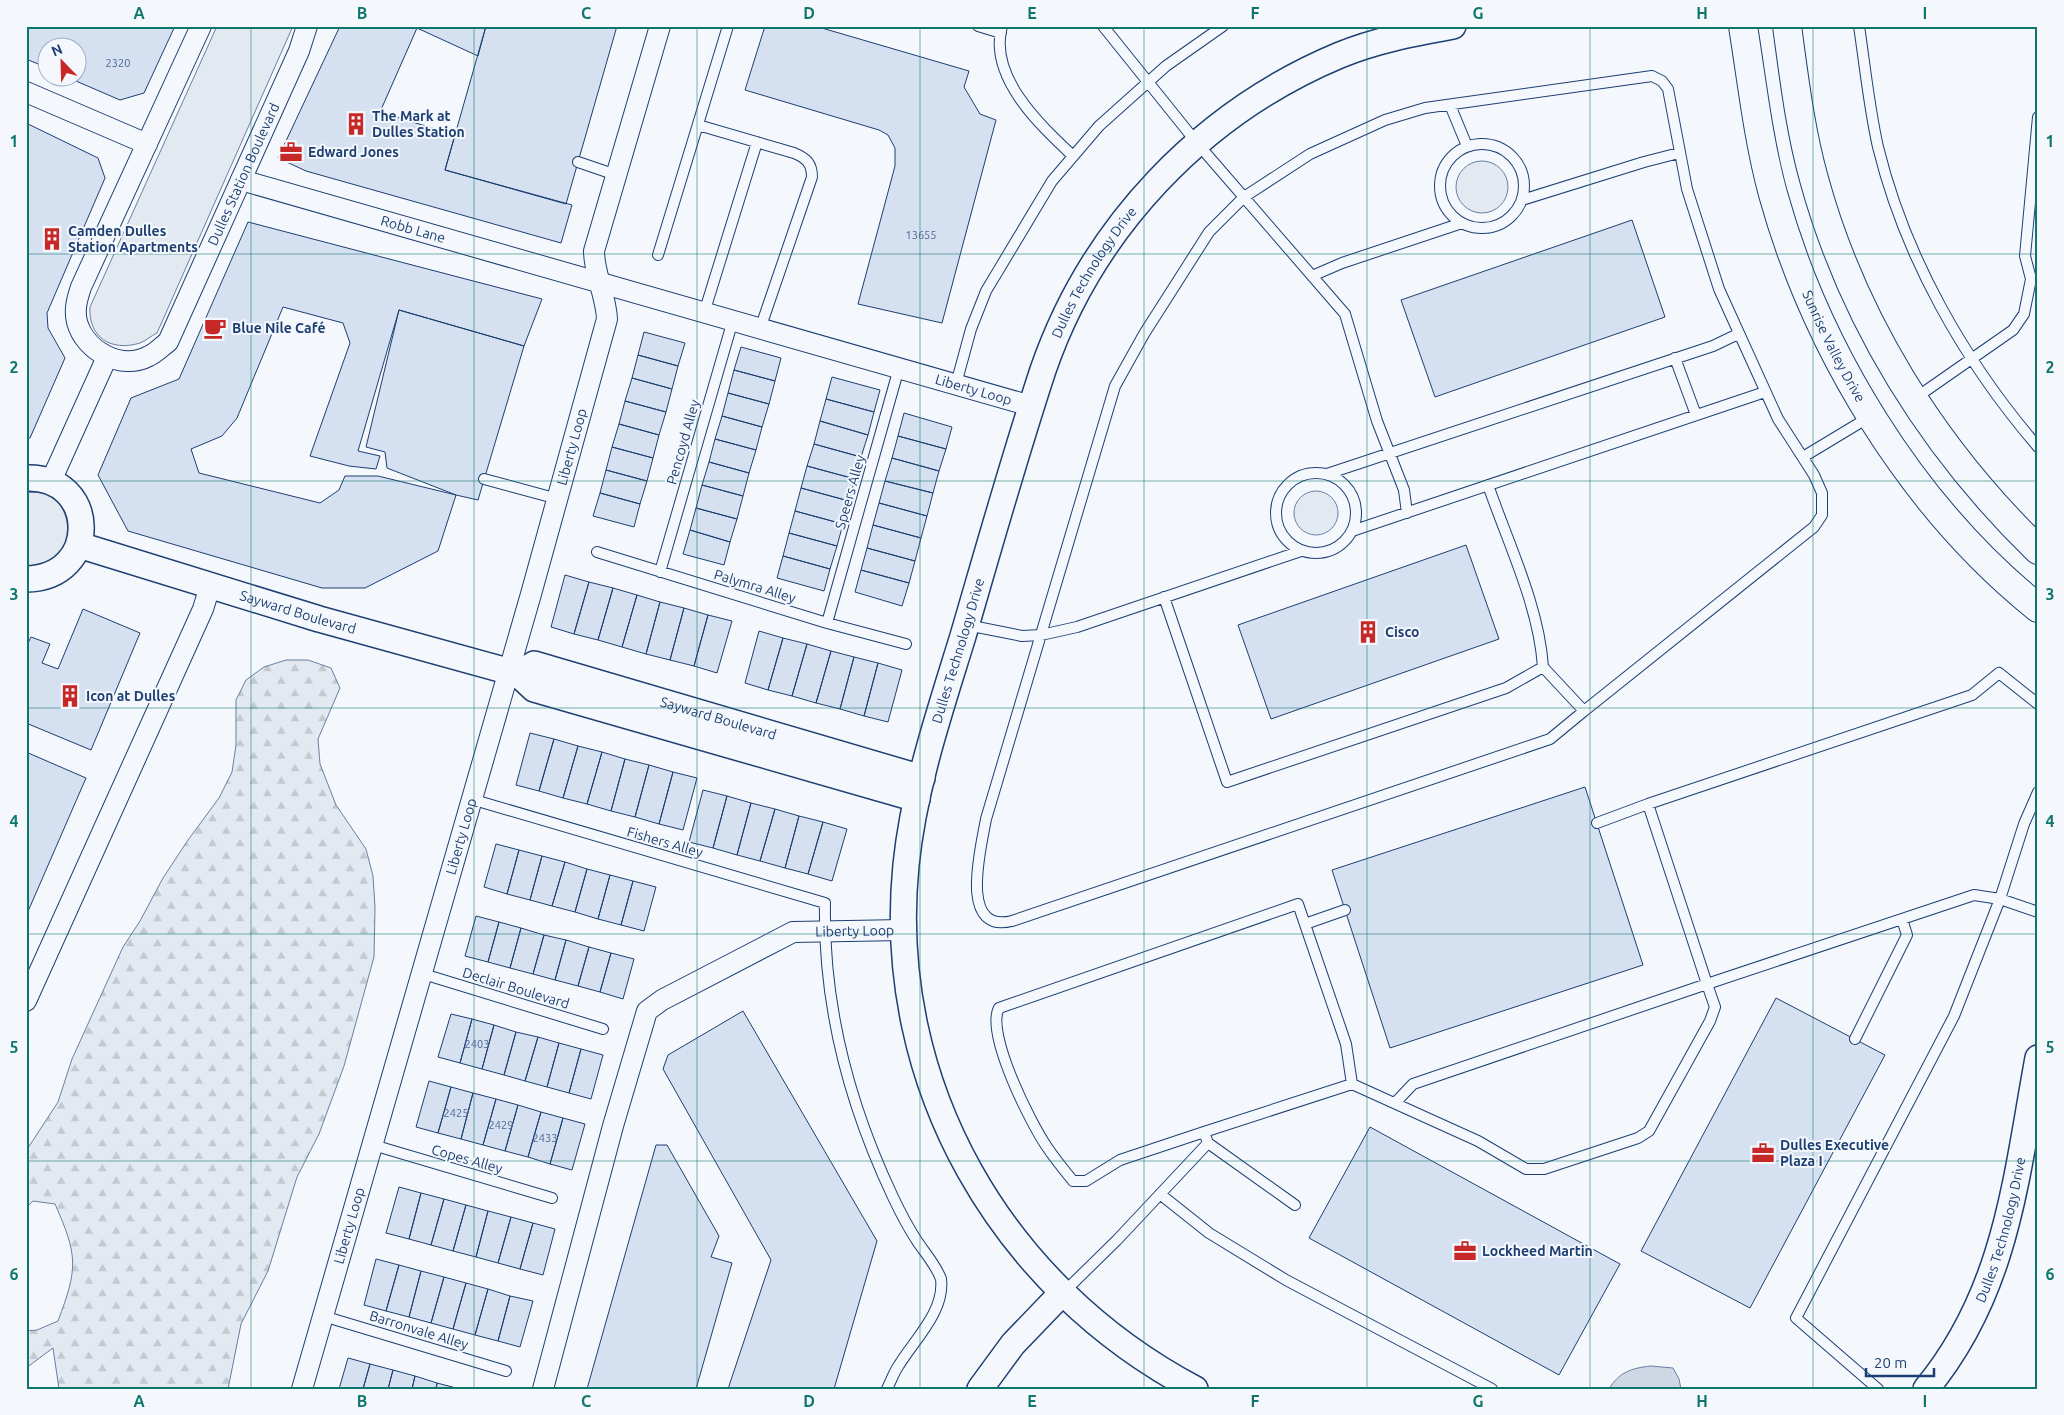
<svg xmlns="http://www.w3.org/2000/svg" width="2064" height="1415" font-family="Ubuntu,sans-serif">
<style>
.green{fill:#e3e9f0;stroke:#687fa3}
.forest{fill:url(#forest-firs);stroke:#687fa3}
.water{fill:#cfd7e4;stroke:#687fa3}
.building{fill:#d5e0f0;stroke:#1d3f73}
.lines{fill:none;stroke-linecap:round;stroke-linejoin:round}
.service-casing{stroke:#1d3f73;stroke-width:12}
.minor-casing{stroke:#1d3f73;stroke-width:22}
.tertiary-casing{stroke:#1d3f73;stroke-width:28}
.secondary-casing{stroke:#1d3f73;stroke-width:30}
.service{stroke:#f4f7fb;stroke-width:10}
.minor{stroke:#f4f7fb;stroke-width:20}
.tertiary{stroke:#f4f7fb;stroke-width:25}
.secondary{stroke:#f4f7fb;stroke-width:28}
.grid{fill:none;stroke:#0f766e;stroke-width:1;stroke-opacity:0.55}
.labels{text-anchor:middle;dominant-baseline:central;stroke-width:4;stroke-linejoin:round;paint-order:stroke}
.number-label{font-size:11px;fill:#4b6792}
.poi-label{font-size:14px;font-weight:bold;fill:#1d3f73;stroke:#f4f7fb;text-anchor:start}
.street-label{font-size:14px;fill:#1d3f73;stroke:#f4f7fb}
.neatline{fill:none;stroke:#0f766e;stroke-width:2}
.grid-label{font-size:16px;text-anchor:middle;font-weight:bold;fill:#0f766e}
</style>
<defs>
<pattern id="forest-firs" width="22" height="20" patternUnits="userSpaceOnUse" patternTransform="scale(1.25)"><rect width="22" height="20" fill="#e3e9f0"/><path d="M5 1l3.5 6h-7zM16 11l3.5 6h-7z" fill="#c2c9d1"/></pattern>
</defs>
<rect width="100%" height="100%" fill="#f4f7fb"/>
<!-- green -->
<path class="green" d="M 217,26 L 293,26 L 157,333 C 151,336 145,341 140,343 C 111,352 88,337 90,307 Z
M1456 187a26 26 0 1 1 52 0a26 26 0 1 1-52 0Z
M1294 513a22 22 0 1 1 44 0a22 22 0 1 1-44 0Z
M 26,493 C 79,483 84,572 26,566 Z"/>
<!-- forest -->
<path class="forest" d="M 286,660 L 308,660 L 331,668 L 340,688 L 318,739 L 320,764 L 336,805 L 366,849 L 373,876 L 375,907 L 374,957 L 344,1066 L 319,1134 L 297,1177 L 268,1271 L 241,1324 L 228,1389 L 59,1389 L 53,1348 L 26,1368 L 26,1331 L 37,1330 L 58,1321 C 78,1268 78,1256 55,1204 L 33,1201 L 26,1208 L 26,1151 L 58,1102 L 72,1059 L 123,947 L 140,921 L 163,878 L 188,840 L 219,798 L 232,772 L 236,745 L 236,700 L 246,680 L 264,667 Z"/>
<!-- water -->
<path class="water" d="M 1651,1366 L 1673,1368 L 1679,1379 L 1681,1389 L 1609,1389 C 1619,1372 1632,1368 1651,1366 Z"/>
<!-- building -->
<path class="building" d="M 26,26 L 175,26 L 144,93 L 120,100 L 69,78 L 78,78 L 78,48 L 48,48 L 48,68 L 26,59 Z
M 340,26 L 486,26 L 478,56 L 417,28 L 380,112 L 455,135 L 445,170 L 572,205 L 561,243 L 306,171 L 278,158 Z
M 486,26 L 617,26 L 566,204 L 445,170 Z
M 765,26 L 815,26 L 969,71 L 964,87 L 980,114 L 996,120 L 942,323 L 858,304 L 895,166 L 895,148 L 888,135 L 879,130 L 745,90 Z
M 26,123 L 98,158 L 105,178 L 47,313 L 48,328 L 65,358 L 30,438 L 26,438 Z
M 1632,220 L 1665,317 L 1435,397 L 1401,300 Z
M 248,222 L 542,299 L 524,346 L 399,310 L 358,451 L 380,456 L 376,469 L 349,466 L 310,456 L 350,343 L 343,323 L 283,307 L 237,418 L 222,436 L 191,449 L 199,473 L 320,503 L 339,490 L 345,476 L 378,476 L 456,495 L 438,551 L 365,588 L 322,588 L 128,531 L 98,475 L 131,398 L 179,379 Z
M 399,310 L 524,346 L 478,500 L 456,495 L 387,468 L 385,452 L 366,447 Z
M 644,332 L 685,343 L 678,366 L 638,355 Z
M 741,347 L 781,358 L 775,381 L 734,370 Z
M 638,355 L 678,366 L 672,389 L 632,378 Z
M 734,370 L 775,381 L 769,404 L 728,393 Z
M 832,377 L 880,390 L 874,412 L 826,399 Z
M 632,378 L 672,389 L 666,412 L 625,401 Z
M 728,393 L 769,404 L 762,427 L 722,416 Z
M 826,399 L 874,412 L 868,435 L 820,421 Z
M 625,401 L 666,412 L 659,435 L 619,424 Z
M 904,413 L 952,427 L 946,449 L 898,436 Z
M 722,416 L 762,427 L 756,450 L 715,439 Z
M 820,421 L 868,435 L 861,457 L 814,444 Z
M 619,424 L 659,435 L 653,458 L 612,447 Z
M 898,436 L 946,449 L 939,471 L 892,458 Z
M 715,439 L 756,450 L 749,473 L 709,462 Z
M 814,444 L 861,457 L 855,479 L 807,466 Z
M 612,447 L 653,458 L 647,481 L 606,470 Z
M 892,458 L 939,471 L 933,493 L 885,481 Z
M 709,462 L 749,473 L 743,496 L 702,485 Z
M 807,466 L 855,479 L 849,501 L 801,488 Z
M 606,470 L 647,481 L 640,504 L 600,493 Z
M 885,481 L 933,493 L 927,516 L 879,503 Z
M 702,485 L 743,496 L 737,519 L 696,508 Z
M 801,488 L 849,501 L 843,524 L 795,511 Z
M 600,493 L 640,504 L 634,527 L 593,516 Z
M 879,503 L 927,516 L 921,538 L 873,525 Z
M 696,508 L 737,519 L 730,542 L 690,530 Z
M 795,511 L 843,524 L 837,546 L 789,533 Z
M 873,525 L 921,538 L 915,561 L 867,548 Z
M 690,530 L 730,542 L 724,565 L 683,554 Z
M 789,533 L 837,546 L 830,569 L 783,556 Z
M 1466,545 L 1499,639 L 1271,719 L 1238,625 Z
M 867,548 L 915,561 L 909,583 L 861,570 Z
M 783,556 L 830,569 L 824,591 L 777,578 Z
M 861,570 L 909,583 L 902,606 L 855,592 Z
M 565,575 L 589,582 L 574,634 L 551,627 Z
M 589,582 L 613,588 L 598,640 L 574,634 Z
M 613,588 L 637,595 L 622,647 L 598,640 Z
M 637,595 L 660,602 L 646,654 L 622,647 Z
M 660,602 L 684,608 L 670,660 L 646,654 Z
M 684,608 L 708,615 L 694,666 L 670,660 Z
M 83,609 L 140,633 L 91,750 L 26,723 L 26,647 L 31,637 L 50,644 L 42,663 L 58,669 Z
M 708,615 L 732,621 L 717,673 L 694,666 Z
M 759,631 L 783,638 L 768,690 L 745,683 Z
M 783,638 L 807,644 L 792,696 L 768,690 Z
M 807,644 L 831,651 L 816,703 L 792,696 Z
M 831,651 L 854,657 L 840,709 L 816,703 Z
M 854,657 L 878,663 L 864,716 L 840,709 Z
M 878,663 L 902,670 L 888,722 L 864,716 Z
M 530,733 L 554,739 L 539,791 L 516,785 Z
M 554,739 L 578,746 L 563,798 L 539,791 Z
M 578,746 L 602,752 L 587,804 L 563,798 Z
M 26,752 L 86,778 L 26,916 Z
M 602,752 L 625,759 L 611,811 L 587,804 Z
M 625,759 L 649,765 L 635,817 L 611,811 Z
M 649,765 L 673,772 L 659,824 L 635,817 Z
M 673,772 L 697,778 L 683,830 L 659,824 Z
M 1585,787 L 1643,965 L 1390,1048 L 1332,870 Z
M 703,790 L 727,796 L 713,848 L 689,842 Z
M 727,796 L 751,803 L 737,855 L 713,848 Z
M 751,803 L 775,809 L 760,861 L 737,855 Z
M 775,809 L 799,816 L 785,868 L 760,861 Z
M 799,816 L 823,822 L 808,874 L 785,868 Z
M 823,822 L 847,829 L 832,881 L 808,874 Z
M 496,844 L 519,850 L 507,894 L 484,887 Z
M 519,850 L 542,856 L 530,900 L 507,894 Z
M 542,856 L 565,862 L 552,906 L 530,900 Z
M 565,862 L 587,869 L 575,912 L 552,906 Z
M 587,869 L 610,875 L 598,919 L 575,912 Z
M 610,875 L 633,881 L 621,925 L 598,919 Z
M 633,881 L 656,887 L 644,931 L 621,925 Z
M 476,916 L 499,922 L 488,962 L 465,956 Z
M 499,922 L 521,928 L 510,968 L 488,962 Z
M 521,928 L 544,935 L 533,974 L 510,968 Z
M 544,935 L 566,940 L 555,980 L 533,974 Z
M 566,940 L 589,947 L 578,986 L 555,980 Z
M 589,947 L 611,953 L 600,992 L 578,986 Z
M 611,953 L 634,959 L 623,999 L 600,992 Z
M 1776,998 L 1885,1055 L 1750,1308 L 1641,1251 Z
M 743,1011 L 877,1241 L 834,1389 L 728,1389 L 771,1260 L 663,1069 L 668,1055 Z
M 451,1014 L 472,1019 L 460,1063 L 438,1057 Z
M 472,1019 L 494,1025 L 482,1069 L 460,1063 Z
M 494,1025 L 516,1032 L 504,1075 L 482,1069 Z
M 516,1032 L 538,1037 L 525,1081 L 504,1075 Z
M 538,1037 L 559,1043 L 547,1087 L 525,1081 Z
M 559,1043 L 581,1049 L 569,1093 L 547,1087 Z
M 581,1049 L 603,1055 L 591,1099 L 569,1093 Z
M 429,1081 L 451,1087 L 438,1133 L 416,1127 Z
M 451,1087 L 473,1093 L 461,1139 L 438,1133 Z
M 473,1093 L 496,1099 L 483,1145 L 461,1139 Z
M 496,1099 L 518,1105 L 505,1151 L 483,1145 Z
M 518,1105 L 541,1112 L 528,1157 L 505,1151 Z
M 541,1112 L 563,1118 L 550,1164 L 528,1157 Z
M 563,1118 L 585,1124 L 572,1170 L 550,1164 Z
M 1370,1127 L 1620,1264 L 1559,1375 L 1309,1238 Z
M 656,1145 L 667,1145 L 719,1236 L 711,1257 L 732,1263 L 696,1389 L 587,1389 Z
M 399,1187 L 421,1193 L 409,1239 L 386,1233 Z
M 421,1193 L 444,1199 L 431,1245 L 409,1239 Z
M 444,1199 L 466,1205 L 453,1251 L 431,1245 Z
M 466,1205 L 488,1211 L 476,1257 L 453,1251 Z
M 488,1211 L 511,1217 L 498,1263 L 476,1257 Z
M 511,1217 L 533,1223 L 520,1269 L 498,1263 Z
M 533,1223 L 555,1229 L 543,1275 L 520,1269 Z
M 376,1259 L 399,1265 L 386,1311 L 364,1305 Z
M 399,1265 L 421,1271 L 409,1317 L 386,1311 Z
M 421,1271 L 444,1277 L 431,1323 L 409,1317 Z
M 444,1277 L 466,1283 L 453,1329 L 431,1323 Z
M 466,1283 L 488,1289 L 475,1335 L 453,1329 Z
M 488,1289 L 510,1296 L 498,1341 L 475,1335 Z
M 510,1296 L 533,1301 L 520,1347 L 498,1341 Z
M 348,1358 L 370,1364 L 363,1389 L 339,1389 Z
M 370,1364 L 393,1370 L 388,1389 L 363,1389 Z
M 393,1370 L 415,1376 L 412,1389 L 388,1389 Z
M 415,1376 L 437,1383 L 436,1389 L 412,1389 Z
M 437,1383 L 460,1389 L 436,1389 Z"/>
<g class="lines">
<defs>
<path id="service" d="M 978,26 L 1001,33
M 1002,26 C 988,77 1040,125 1073,156
M 1103,26 L 1197,143 L 1345,314 L 1377,421 L 1404,490 L 1407,513
M 1859,26 C 1865,66 1869,107 1878,147 C 1905,257 1964,361 2038,447
M 1450,105 L 1467,146
M 698,125 L 794,153 C 806,158 812,163 812,177 L 760,329
M1440 186a42 42 0 1 1 84 0a42 42 0 1 1-84 0Z
M 578,162 L 616,175
M 1522,200 L 1644,162 L 1679,153
M 658,255 L 728,26
M 1312,276 L 1342,263 L 1462,223
M 704,313 L 757,142
M 1675,358 L 1696,415
M 956,384 L 971,329 L 986,291 L 1052,181 L 1099,126 L 1166,66 L 1223,26
M 1914,399 L 2013,330 L 2024,314 L 2031,279 L 2025,256 L 2038,117
M 1803,457 L 1871,416
M1276 513a40 40 0 1 1 80 0a40 40 0 1 1-80 0Z
M 1327,474 L 1713,346 L 1738,334
M 484,479 L 558,499
M 1352,531 L 1765,392
M 597,552 L 827,623 L 906,644
M 660,572 L 733,320
M 1164,597 L 1227,782 L 1506,688 L 1543,667 C 1539,606 1508,543 1488,485
M 827,623 L 899,368
M 967,625 L 1022,636 L 1041,635 L 1077,627 L 1301,551
M 1543,667 L 1584,711 L 1814,527 L 1822,515 L 1822,493 L 1814,475 L 1778,419 L 1719,289 L 1687,189 L 1668,89 L 1662,81 L 1652,76 L 1425,108 L 1385,120 L 1310,154 L 1244,197 L 1209,232 L 1144,334 L 1115,386 L 986,819 C 981,848 958,934 1012,921 L 1550,739 L 1584,711
M 471,799 L 825,903 C 823,1007 849,1104 893,1197 C 900,1212 908,1227 917,1241 C 925,1253 936,1265 941,1279 C 945,1311 915,1339 899,1365 C 894,1372 891,1381 887,1389
M 1648,804 L 1707,984 L 1974,895 L 2000,899 L 2038,912
M 1597,823 L 1648,804 L 1972,695 L 1999,673 L 2038,704
M 1305,924 L 1345,910
M 420,973 L 603,1029
M 1855,1039 L 1907,935 L 1902,919
M 1204,1132 L 1120,1160 L 1086,1181 L 1073,1181 C 1064,1170 1055,1159 1047,1147 C 1031,1124 985,1033 999,1008 L 1298,904 L 1346,1044 L 1352,1084
M 1208,1143 L 1295,1205
M 373,1145 L 552,1198
M 1160,1194 L 1209,1233 L 1286,1280 L 1492,1389
M 1063,1293 L 1117,1240 L 1208,1143 L 1204,1132 L 1352,1084 L 1478,1141 L 1526,1169 L 1544,1169 L 1638,1138 L 1649,1131 L 1710,1021 L 1715,1007 L 1707,984 L 1413,1084 L 1395,1103
M 323,1316 L 506,1371
M 1878,1389 L 1796,1318 L 1954,1016 L 2000,899 L 2024,824 L 2038,792"/>
<g id="minor">
<path id="s1" d="M 201,26 L 81,287 C 77,299 74,310 77,322 C 85,351 121,371 149,356 C 156,353 162,346 168,342 L 299,51 L 307,26"/>
<path d="M 26,92 L 147,144"/>
<path id="s2" d="M 241,180 L 1031,406"/>
<path d="M 51,481 L 107,357"/>
<path d="M 26,1001 L 203,609 L 210,586"/>
<path id="s3" d="M 302,1389 L 531,594 L 607,319 C 606,295 594,274 594,251 L 660,26"/>
<path id="s4" d="M 543,1389 L 613,1126 L 647,1011 L 662,1000 L 793,932 L 903,930"/>
</g>
<g id="tertiary">
<path d="M 26,478 C 98,475 101,578 26,579"/>
<path id="s5" d="M 79,545 L 319,619 L 518,674 L 534,689 L 917,799"/>
<path id="s6" d="M 518,674 L 534,664 L 922,778"/>
<path d="M 980,1389 L 1013,1344 L 1062,1293"/>
<path id="s7" d="M 1195,1389 C 1002,1287 884,1085 906,865 C 914,786 940,711 963,636 C 989,547 1014,458 1043,370 C 1092,228 1201,113 1340,55 C 1376,40 1415,33 1453,26"/>
<path id="s8" d="M 1926,1389 C 2007,1291 2016,1177 2038,1058"/>
</g>
<g id="secondary">
<path id="s9" d="M 1743,26 C 1752,82 1758,139 1773,194 C 1816,349 1911,506 2038,608"/>
<path d="M 1787,26 C 1794,77 1800,129 1814,179 C 1853,321 1933,448 2038,550"/>
</g>
</defs>
<!-- service casing -->
<use href="#service" class="service-casing"/>
<!-- minor casing -->
<use href="#minor" class="minor-casing"/>
<!-- tertiary casing -->
<use href="#tertiary" class="tertiary-casing"/>
<!-- secondary casing -->
<use href="#secondary" class="secondary-casing"/>
<!-- service -->
<use href="#service" class="service"/>
<!-- minor -->
<use href="#minor" class="minor"/>
<!-- tertiary -->
<use href="#tertiary" class="tertiary"/>
<!-- secondary -->
<use href="#secondary" class="secondary"/>
</g>
<!-- grid -->
<path class="grid" d="M 251,26 L 251,1389M 474,26 L 474,1389M 697,26 L 697,1389M 920,26 L 920,1389M 1144,26 L 1144,1389M 1367,26 L 1367,1389M 1590,26 L 1590,1389M 1813,26 L 1813,1389M 26,254 L 2038,254M 26,481 L 2038,481M 26,708 L 2038,708M 26,934 L 2038,934M 26,1161 L 2038,1161"/>
<!-- icons -->
<defs>
<symbol id="building-bare" viewBox="-9 -9 18 18"><path d="M-4-6H4V6H1V3H-1V6H-4ZM-2.5-4.3h1.7v1.8h-1.7ZM.8-4.3h1.7v1.8H.8ZM-2.5-1h1.7V.8h-1.7ZM.8-1h1.7V.8H.8Z" fill="#c62828" stroke="#f4f7fb" stroke-width="2.5" paint-order="stroke"/></symbol>
<symbol id="office-bare" viewBox="-9 -9 18 18"><path d="M-6-3h4V-5.5h4V-3h4V5H-6ZM-1-4.5V-3h2v-1.5ZM-6 0V1H6V0Z" fill="#c62828" stroke="#f4f7fb" stroke-width="2.5" paint-order="stroke"/></symbol>
<symbol id="cafe-bare" viewBox="-9 -9 18 18"><path d="M-5.5-4.5H6V0H3Q3 3.5 0 3.5H-2.5Q-5.5 3.5-5.5 0ZM3-3.2v2h1.7v-2ZM-6 4.5H4V6H-6Z" fill="#c62828" stroke="#f4f7fb" stroke-width="2.5" paint-order="stroke"/></symbol>
</defs>
<g fill-rule="evenodd">
<use href="#building-bare" x="340" y="108" width="32" height="32"/>
<use href="#office-bare" x="275" y="136" width="32" height="32"/>
<use href="#building-bare" x="36" y="223" width="32" height="32"/>
<use href="#cafe-bare" x="199" y="312" width="32" height="32"/>
<use href="#building-bare" x="1352" y="616" width="32" height="32"/>
<use href="#building-bare" x="54" y="680" width="32" height="32"/>
<use href="#office-bare" x="1747" y="1137" width="32" height="32"/>
<use href="#office-bare" x="1449" y="1235" width="32" height="32"/>
</g>
<g class="labels">
<!-- number labels -->
<g class="number-label">
<text x="118" y="63">2320</text>
<text x="921" y="235">13655</text>
<text x="477" y="1044">2403</text>
<text x="456" y="1113">2425</text>
<text x="501" y="1125">2429</text>
<text x="545" y="1138">2433</text>
</g>
<!-- poi labels -->
<g class="poi-label">
<text x="372" y="116">The Mark at<tspan x="372" dy="16">Dulles Station</tspan></text>
<text x="308" y="152">Edward Jones</text>
<text x="68" y="231">Camden Dulles<tspan x="68" dy="16">Station Apartments</tspan></text>
<text x="232" y="328">Blue Nile Café</text>
<text x="1385" y="632">Cisco</text>
<text x="86" y="696">Icon at Dulles</text>
<text x="1780" y="1145">Dulles Executive<tspan x="1780" dy="16">Plaza I</tspan></text>
<text x="1482" y="1251">Lockheed Martin</text>
</g>
<!-- street labels -->
<g class="street-label">
<text stroke="none"><textPath href="#s1" startOffset="621">Dulles Station Boulevard</textPath></text>
<text stroke="none"><textPath href="#s2" startOffset="179">Robb Lane</textPath></text>
<text stroke="none"><textPath href="#s7" startOffset="1260">Dulles Technology Drive</textPath></text>
<text stroke="none"><textPath href="#s9" startOffset="335">Sunrise Valley Drive</textPath></text>
<text stroke="none"><textPath href="#s2" startOffset="762">Liberty Loop</textPath></text>
<text transform="translate(683 442) rotate(-74)">Pencoyd Alley</text>
<text stroke="none"><textPath href="#s3" startOffset="980">Liberty Loop</textPath></text>
<text transform="translate(850 492) rotate(-74)">Speers Alley</text>
<text transform="translate(755 586) rotate(17)">Palymra Alley</text>
<text stroke="none"><textPath href="#s5" startOffset="229">Sayward Boulevard</textPath></text>
<text stroke="none"><textPath href="#s7" startOffset="856">Dulles Technology Drive</textPath></text>
<text stroke="none"><textPath href="#s6" startOffset="211">Sayward Boulevard</textPath></text>
<text stroke="none"><textPath href="#s3" startOffset="575">Liberty Loop</textPath></text>
<text transform="translate(665 842) rotate(16)">Fishers Alley</text>
<text stroke="none"><textPath href="#s4" startOffset="620">Liberty Loop</textPath></text>
<text transform="translate(516 988) rotate(17)">Declair Boulevard</text>
<text transform="translate(467 1159) rotate(16)">Copes Alley</text>
<text stroke="none"><textPath href="#s3" startOffset="170">Liberty Loop</textPath></text>
<text stroke="none"><textPath href="#s8" startOffset="178">Dulles Technology Drive</textPath></text>
<text transform="translate(419 1330) rotate(17)">Barronvale Alley</text>
</g>
</g>
<!-- border -->
<rect width="2064" height="1415" fill="none" stroke="#f4f7fb" stroke-width="55"/>
<!-- north arrow -->
<g transform="translate(62 62) rotate(337)"><circle r="24" fill="#f4f7fb" stroke="#9eadc5"/>
<path d="M0-4L9 19L0 12L-9 19Z" fill="#c62828"/>
<text y="-8" font-size="14" font-weight="bold" text-anchor="middle" fill="#1d3f73">N</text>
</g>
<!-- scale -->
<path d="M1866 1368v8h68v-8" fill="none" stroke="#1d3f73" stroke-width="2.5"/>
<text x="1874" y="1368" font-size="15" fill="#1d3f73" stroke="#f4f7fb" stroke-width="4" paint-order="stroke">20 m</text>
<rect x="28" y="28" width="2008" height="1360" class="neatline"/>
<g class="grid-label">
<text x="139" y="19">A</text>
<text x="362" y="19">B</text>
<text x="586" y="19">C</text>
<text x="809" y="19">D</text>
<text x="1032" y="19">E</text>
<text x="1255" y="19">F</text>
<text x="1478" y="19">G</text>
<text x="1702" y="19">H</text>
<text x="1925" y="19">I</text>
<text x="14" y="147">1</text>
<text x="2050" y="147">1</text>
<text x="14" y="373">2</text>
<text x="2050" y="373">2</text>
<text x="14" y="600">3</text>
<text x="2050" y="600">3</text>
<text x="14" y="827">4</text>
<text x="2050" y="827">4</text>
<text x="14" y="1053">5</text>
<text x="2050" y="1053">5</text>
<text x="14" y="1280">6</text>
<text x="2050" y="1280">6</text>
<text x="139" y="1407">A</text>
<text x="362" y="1407">B</text>
<text x="586" y="1407">C</text>
<text x="809" y="1407">D</text>
<text x="1032" y="1407">E</text>
<text x="1255" y="1407">F</text>
<text x="1478" y="1407">G</text>
<text x="1702" y="1407">H</text>
<text x="1925" y="1407">I</text>
</g>
</svg>
